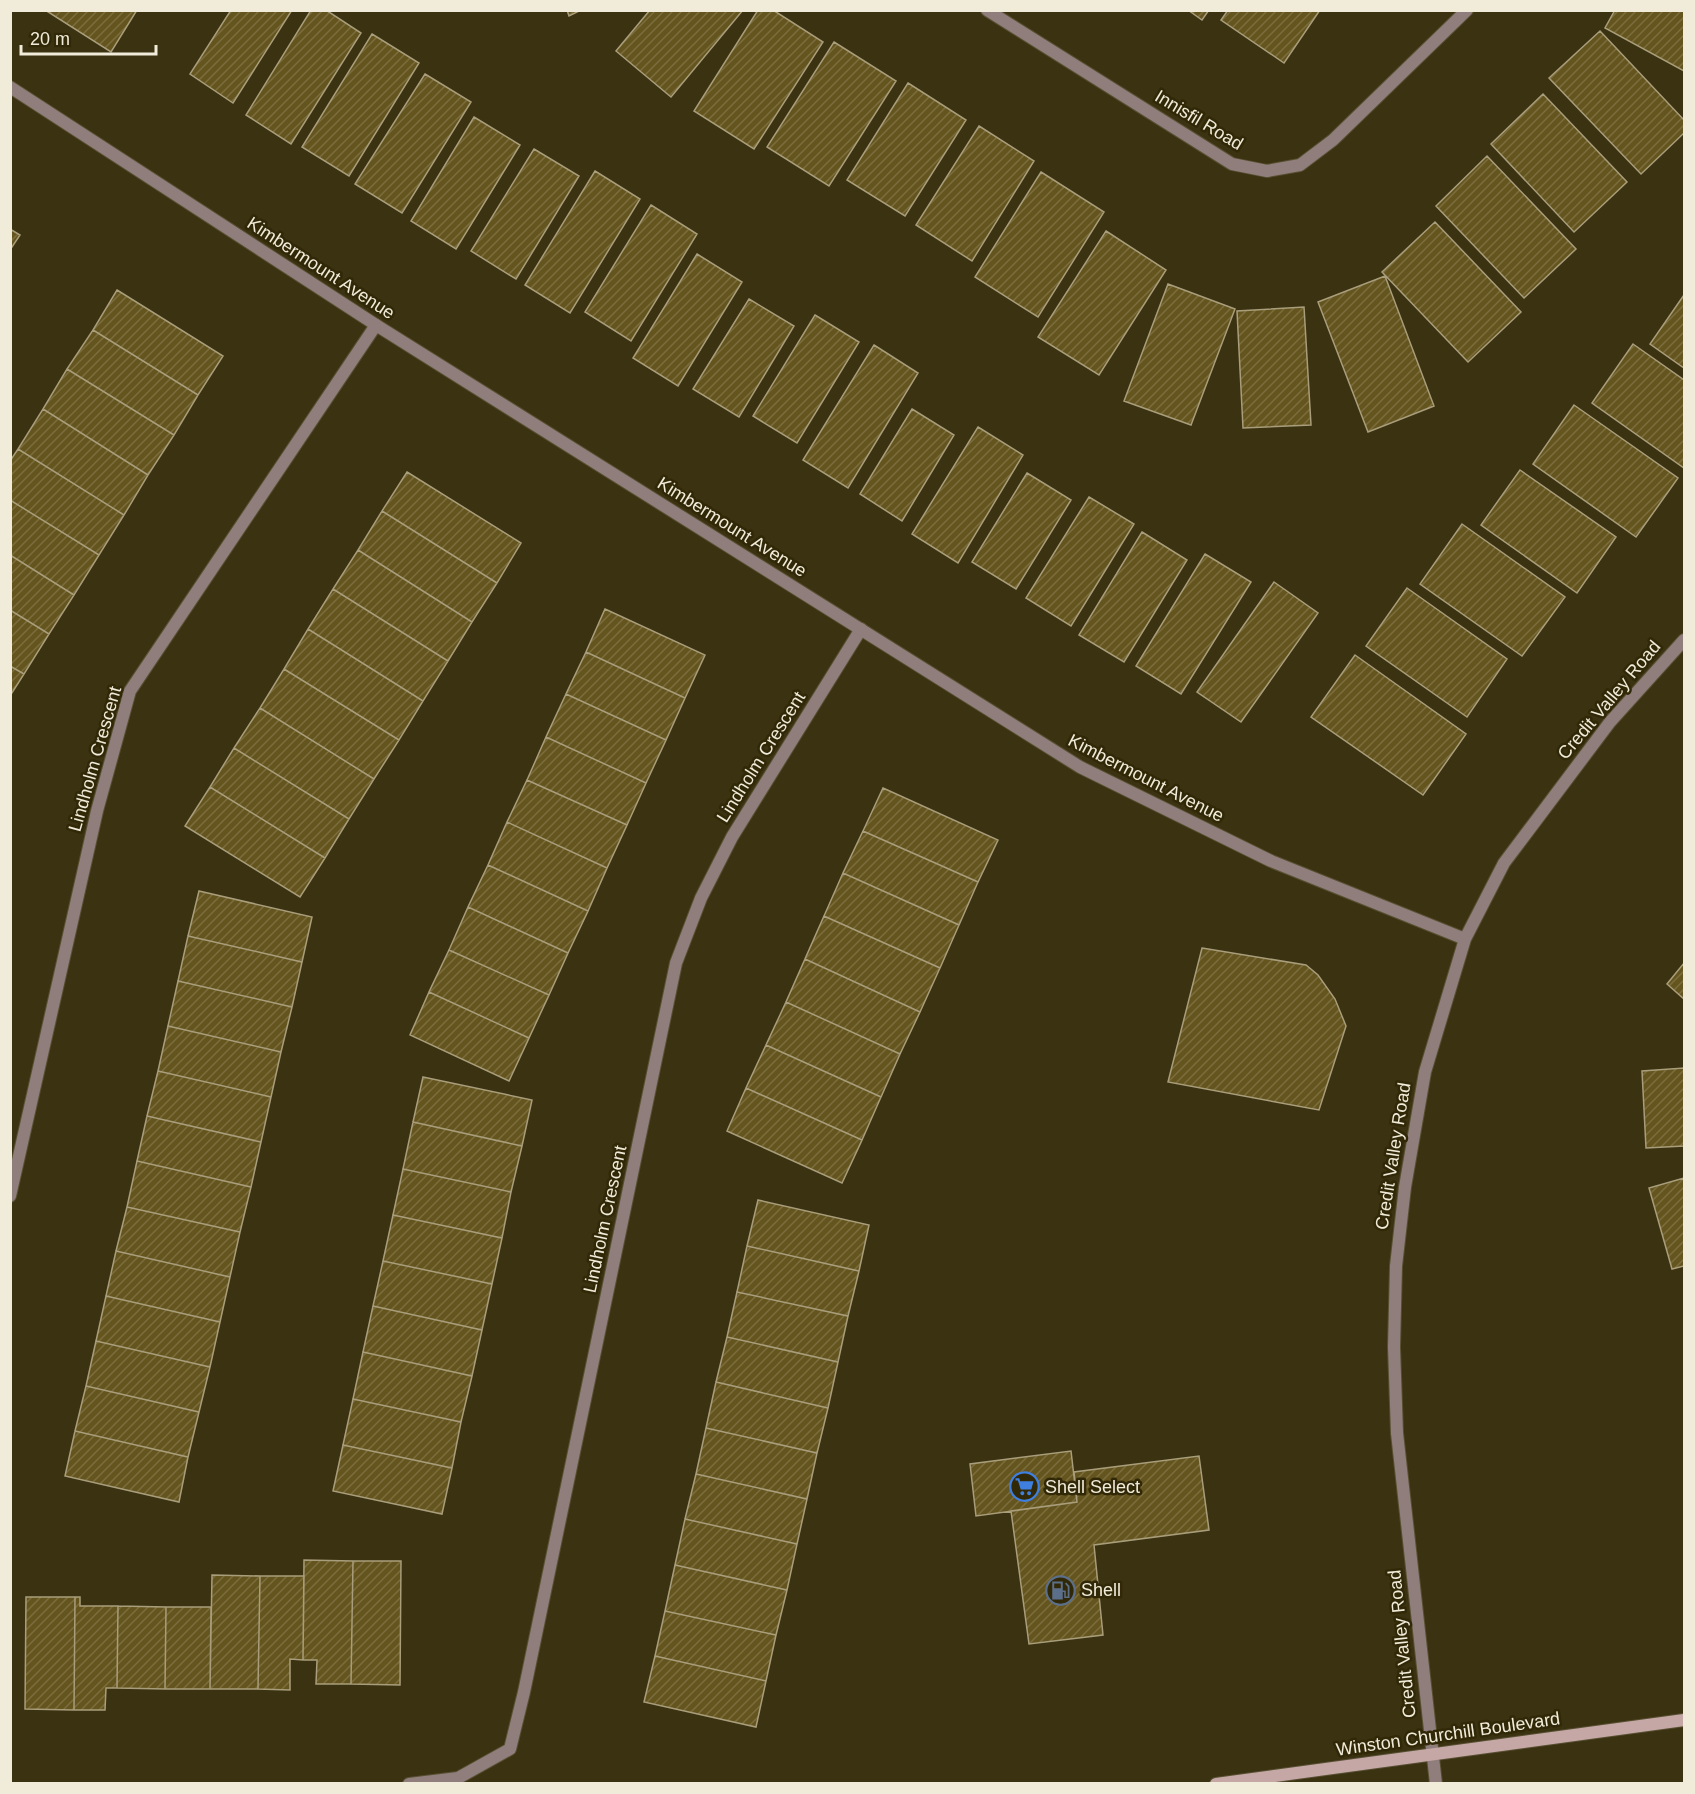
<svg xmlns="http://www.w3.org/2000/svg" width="1695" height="1794" font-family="Arial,sans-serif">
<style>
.building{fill:url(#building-hatch);stroke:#a99e7b;stroke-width:1.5}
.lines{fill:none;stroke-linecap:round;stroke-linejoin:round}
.minor-casing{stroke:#585032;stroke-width:14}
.tertiary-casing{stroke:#585032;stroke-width:14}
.secondary-casing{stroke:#585032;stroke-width:14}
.minor{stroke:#907e7c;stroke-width:12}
.tertiary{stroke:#907e7c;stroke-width:12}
.secondary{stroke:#c5a8a6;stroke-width:12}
.labels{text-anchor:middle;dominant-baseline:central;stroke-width:5;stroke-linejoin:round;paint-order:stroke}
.street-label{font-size:18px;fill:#f1ebd9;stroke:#312807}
.poi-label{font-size:18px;fill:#f1ebd9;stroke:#312807;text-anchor:start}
</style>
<defs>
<pattern id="building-hatch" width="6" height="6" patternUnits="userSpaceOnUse" patternTransform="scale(1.5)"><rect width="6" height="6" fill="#64541e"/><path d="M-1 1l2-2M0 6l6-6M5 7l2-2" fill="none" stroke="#7b6d3e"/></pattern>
</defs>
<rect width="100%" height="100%" fill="#3b3212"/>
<!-- building -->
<path class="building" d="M 45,10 L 137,10 L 111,52 Z
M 231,10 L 292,10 L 233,103 L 190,74 Z
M 311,10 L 326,10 L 361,33 L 291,144 L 246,115 Z
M 567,10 L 581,10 L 569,16 Z
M 650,10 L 743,10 L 671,97 L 616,51 Z
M 758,10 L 773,10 L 823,42 L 754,149 L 694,111 Z
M 1188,10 L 1209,10 L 1202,20 Z
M 1228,10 L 1320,10 L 1284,63 L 1221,20 Z
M 1615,10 L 1684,10 L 1684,71 L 1605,28 Z
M 1600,31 L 1684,120 L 1684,133 L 1641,174 L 1549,78 Z
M 372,34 L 419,63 L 349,176 L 302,147 Z
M 834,42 L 896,81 L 829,186 L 767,147 Z
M 425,74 L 471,102 L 402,213 L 355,184 Z
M 908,83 L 966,120 L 905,216 L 847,180 Z
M 1543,94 L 1627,182 L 1574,232 L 1491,144 Z
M 474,117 L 520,145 L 456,249 L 411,221 Z
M 979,126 L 1034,161 L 972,261 L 916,225 Z
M 534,149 L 579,176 L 516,279 L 471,251 Z
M 1487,156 L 1576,249 L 1524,298 L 1436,206 Z
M 595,171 L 640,199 L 570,313 L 525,285 Z
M 1041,172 L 1104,212 L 1038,317 L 975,277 Z
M 651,205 L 697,234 L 631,341 L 585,312 Z
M 1435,222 L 1521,312 L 1468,362 L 1382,272 Z
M 10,229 L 20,235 L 10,250 Z
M 1106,231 L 1166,270 L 1099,375 L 1038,337 Z
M 697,254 L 742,282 L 678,386 L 633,358 Z
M 1385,276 L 1434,406 L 1368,432 L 1318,302 Z
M 1168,284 L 1235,309 L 1191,425 L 1124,401 Z
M 117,290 L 223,356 L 198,395 L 93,330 Z
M 1684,295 L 1684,368 L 1650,344 Z
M 749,299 L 794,326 L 739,417 L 693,389 Z
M 1304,307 L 1311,425 L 1243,428 L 1237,311 Z
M 815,315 L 859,342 L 797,443 L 753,416 Z
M 93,330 L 198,395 L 174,435 L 67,369 Z
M 1633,344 L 1684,380 L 1684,468 L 1592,403 Z
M 874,345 L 918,373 L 848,488 L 803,460 Z
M 67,369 L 174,435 L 148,475 L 43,409 Z
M 1574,405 L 1678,478 L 1636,537 L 1533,464 Z
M 43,409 L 148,475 L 124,515 L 18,449 Z
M 912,409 L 954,435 L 902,521 L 860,494 Z
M 978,427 L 1023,455 L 958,563 L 912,534 Z
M 18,449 L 124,515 L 99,555 L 10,500 L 10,461 Z
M 1520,470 L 1616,537 L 1577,593 L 1481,525 Z
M 407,472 L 521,543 L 497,583 L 382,511 Z
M 1027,473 L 1071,500 L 1016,589 L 972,562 Z
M 1089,497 L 1134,524 L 1071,626 L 1026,598 Z
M 10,500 L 99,555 L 74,595 L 10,555 Z
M 382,511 L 497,583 L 472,622 L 358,550 Z
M 1462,524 L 1565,597 L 1522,656 L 1420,584 Z
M 1142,532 L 1187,560 L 1124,662 L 1079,635 Z
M 358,550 L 472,622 L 448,661 L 333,589 Z
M 1205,554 L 1251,582 L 1181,694 L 1136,666 Z
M 10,555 L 74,595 L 49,634 L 10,610 Z
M 1274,582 L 1318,613 L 1241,722 L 1197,692 Z
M 1407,588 L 1507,659 L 1467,717 L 1366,646 Z
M 333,589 L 448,661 L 423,701 L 308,629 Z
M 605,609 L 705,655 L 685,698 L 586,652 Z
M 10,610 L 49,634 L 24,674 L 10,666 Z
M 308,629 L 423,701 L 399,740 L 284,669 Z
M 586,652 L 685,698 L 666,740 L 566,694 Z
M 1355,655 L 1466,734 L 1423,795 L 1311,717 Z
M 10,666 L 24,674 L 10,696 Z
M 284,669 L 399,740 L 374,779 L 260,708 Z
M 566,694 L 666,740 L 646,783 L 546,737 Z
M 260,708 L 374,779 L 349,819 L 234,748 Z
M 546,737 L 646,783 L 627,825 L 527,780 Z
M 234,748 L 349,819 L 325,858 L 210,787 Z
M 527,780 L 627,825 L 607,868 L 507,822 Z
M 210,787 L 325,858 L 300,897 L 185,826 Z
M 883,788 L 998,840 L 978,882 L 863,831 Z
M 507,822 L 607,868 L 588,911 L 488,865 Z
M 863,831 L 978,882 L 959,925 L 843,873 Z
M 488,865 L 588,911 L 568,953 L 468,907 Z
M 843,873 L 959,925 L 940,968 L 824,916 Z
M 199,891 L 312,917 L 302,962 L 188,936 Z
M 468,907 L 568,953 L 549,995 L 449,950 Z
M 824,916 L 940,968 L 920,1012 L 805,959 Z
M 188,936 L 302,962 L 292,1007 L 178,981 Z
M 1202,948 L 1306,965 L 1318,975 L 1335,999 L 1346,1026 L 1319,1110 L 1168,1082 Z
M 449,950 L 549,995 L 529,1038 L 429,992 Z
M 805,959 L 920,1012 L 900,1054 L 786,1002 Z
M 1684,963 L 1684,999 L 1667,984 Z
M 178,981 L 292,1007 L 281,1052 L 168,1026 Z
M 429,992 L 529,1038 L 509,1081 L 410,1035 Z
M 786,1002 L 900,1054 L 881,1097 L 766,1045 Z
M 168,1026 L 281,1052 L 271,1097 L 158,1071 Z
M 766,1045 L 881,1097 L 862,1140 L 746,1088 Z
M 1684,1068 L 1684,1146 L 1646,1148 L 1642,1071 Z
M 158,1071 L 271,1097 L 261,1142 L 147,1116 Z
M 423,1077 L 532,1100 L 522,1146 L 413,1122 Z
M 746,1088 L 862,1140 L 842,1183 L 727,1131 Z
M 147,1116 L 261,1142 L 251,1187 L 137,1161 Z
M 413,1122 L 522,1146 L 511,1192 L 403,1169 Z
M 137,1161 L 251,1187 L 240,1232 L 127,1207 Z
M 403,1169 L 511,1192 L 502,1238 L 393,1215 Z
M 1684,1178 L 1684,1266 L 1672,1269 L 1649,1188 Z
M 758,1200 L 869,1225 L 859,1271 L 747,1246 Z
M 127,1207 L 240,1232 L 230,1277 L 116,1251 Z
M 393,1215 L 502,1238 L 492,1284 L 383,1261 Z
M 747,1246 L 859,1271 L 848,1316 L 737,1292 Z
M 116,1251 L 230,1277 L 220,1322 L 106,1296 Z
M 383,1261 L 492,1284 L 482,1330 L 373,1306 Z
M 737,1292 L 848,1316 L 838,1362 L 727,1337 Z
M 106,1296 L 220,1322 L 210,1367 L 96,1341 Z
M 373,1306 L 482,1330 L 472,1376 L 363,1352 Z
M 727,1337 L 838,1362 L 828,1408 L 716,1382 Z
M 96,1341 L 210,1367 L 199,1412 L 86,1386 Z
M 363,1352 L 472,1376 L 461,1422 L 353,1399 Z
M 716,1382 L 828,1408 L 817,1453 L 706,1428 Z
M 86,1386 L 199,1412 L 188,1457 L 75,1431 Z
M 353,1399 L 461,1422 L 452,1468 L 343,1445 Z
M 706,1428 L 817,1453 L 807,1499 L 696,1474 Z
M 75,1431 L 188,1457 L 179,1502 L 65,1476 Z
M 343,1445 L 452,1468 L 442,1514 L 333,1491 Z
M 1071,1451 L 1077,1502 L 976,1516 L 970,1464 Z
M 1199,1456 L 1209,1530 L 1094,1545 L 1103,1635 L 1029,1644 L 1011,1511 L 1077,1502 L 1074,1472 Z
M 696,1474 L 807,1499 L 797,1544 L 685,1519 Z
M 685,1519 L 797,1544 L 787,1590 L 675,1565 Z
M 304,1560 L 353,1561 L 351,1684 L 316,1684 L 317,1660 L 303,1660 Z
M 353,1561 L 401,1561 L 400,1685 L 351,1684 Z
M 675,1565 L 787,1590 L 776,1635 L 665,1611 Z
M 212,1575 L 260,1576 L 258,1689 L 210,1689 Z
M 260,1576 L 304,1576 L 303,1660 L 290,1659 L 290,1690 L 258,1689 Z
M 26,1597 L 75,1597 L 74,1710 L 25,1709 Z
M 75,1597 L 80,1597 L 80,1606 L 118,1606 L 117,1688 L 106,1688 L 105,1710 L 74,1710 Z
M 118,1606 L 166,1607 L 165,1689 L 117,1688 Z
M 166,1607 L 211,1607 L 210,1689 L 165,1689 Z
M 665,1611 L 776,1635 L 766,1681 L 655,1656 Z
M 655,1656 L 766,1681 L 756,1727 L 644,1702 Z"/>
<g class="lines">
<defs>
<path id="minor" d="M 987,10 L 1232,164 L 1267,171 L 1300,165 L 1333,140 L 1467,10
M 10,1196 L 97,811 L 130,691 L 376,325
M 409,1784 L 458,1778 L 510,1749 L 524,1692 L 676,963 L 701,898 L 732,837 L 861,629"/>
<path id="tertiary" d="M 10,87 L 376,325 L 1080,767 L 1271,861 L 1465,939
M 1436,1784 L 1397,1433 L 1394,1347 L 1396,1266 L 1405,1187 L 1425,1072 L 1465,939 L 1504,863 L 1610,722 L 1684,640"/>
<path id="secondary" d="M 1216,1784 L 1684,1720"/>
</defs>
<!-- minor casing -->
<use href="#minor" class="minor-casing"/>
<!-- tertiary casing -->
<use href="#tertiary" class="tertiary-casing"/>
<!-- secondary casing -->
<use href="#secondary" class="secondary-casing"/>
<!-- minor -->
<use href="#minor" class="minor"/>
<!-- tertiary -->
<use href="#tertiary" class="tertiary"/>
<!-- secondary -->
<use href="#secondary" class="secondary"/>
</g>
<!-- icons -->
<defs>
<symbol id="supermarket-ring" viewBox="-11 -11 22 22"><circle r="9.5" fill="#312807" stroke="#3f7fe0" stroke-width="1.5"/><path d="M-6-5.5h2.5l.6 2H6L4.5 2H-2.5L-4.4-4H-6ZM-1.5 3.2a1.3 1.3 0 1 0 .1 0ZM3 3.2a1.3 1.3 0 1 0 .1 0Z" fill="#3f7fe0"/></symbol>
<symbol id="fuel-ring" viewBox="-11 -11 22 22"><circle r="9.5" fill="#312807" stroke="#5c6f8a" stroke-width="1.5"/><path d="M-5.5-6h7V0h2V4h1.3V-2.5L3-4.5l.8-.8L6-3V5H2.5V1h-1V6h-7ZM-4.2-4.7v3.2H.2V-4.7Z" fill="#5c6f8a"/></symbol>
</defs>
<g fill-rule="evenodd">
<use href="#supermarket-ring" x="1008" y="1470" width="33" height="33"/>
<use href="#fuel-ring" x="1044" y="1574" width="33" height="33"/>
</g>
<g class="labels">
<!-- street labels -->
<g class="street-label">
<text transform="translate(1199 120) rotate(31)">Innisfil Road</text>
<text transform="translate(321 268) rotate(33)">Kimbermount Avenue</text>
<text transform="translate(732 527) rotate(32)">Kimbermount Avenue</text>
<text transform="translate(1609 700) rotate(-50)">Credit Valley Road</text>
<text transform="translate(761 757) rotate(-58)">Lindholm Crescent</text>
<text transform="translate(95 759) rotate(-74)">Lindholm Crescent</text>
<text transform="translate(1146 778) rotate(27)">Kimbermount Avenue</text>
<text transform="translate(1393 1156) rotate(-81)">Credit Valley Road</text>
<text transform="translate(605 1219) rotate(-78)">Lindholm Crescent</text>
<text transform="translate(1402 1644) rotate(-96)">Credit Valley Road</text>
<text transform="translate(1448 1734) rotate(-8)">Winston Churchill Boulevard</text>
</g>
<!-- poi labels -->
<g class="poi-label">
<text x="1045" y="1487">Shell Select</text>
<text x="1081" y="1590">Shell</text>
</g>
</g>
<!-- border -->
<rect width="1695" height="1794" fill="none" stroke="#f1ebd9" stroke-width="24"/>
<!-- scale -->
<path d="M21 45v9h135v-9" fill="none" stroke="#f1ebd9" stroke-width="3"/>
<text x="30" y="45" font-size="18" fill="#f1ebd9" stroke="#312807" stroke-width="4.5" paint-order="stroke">20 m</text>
</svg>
